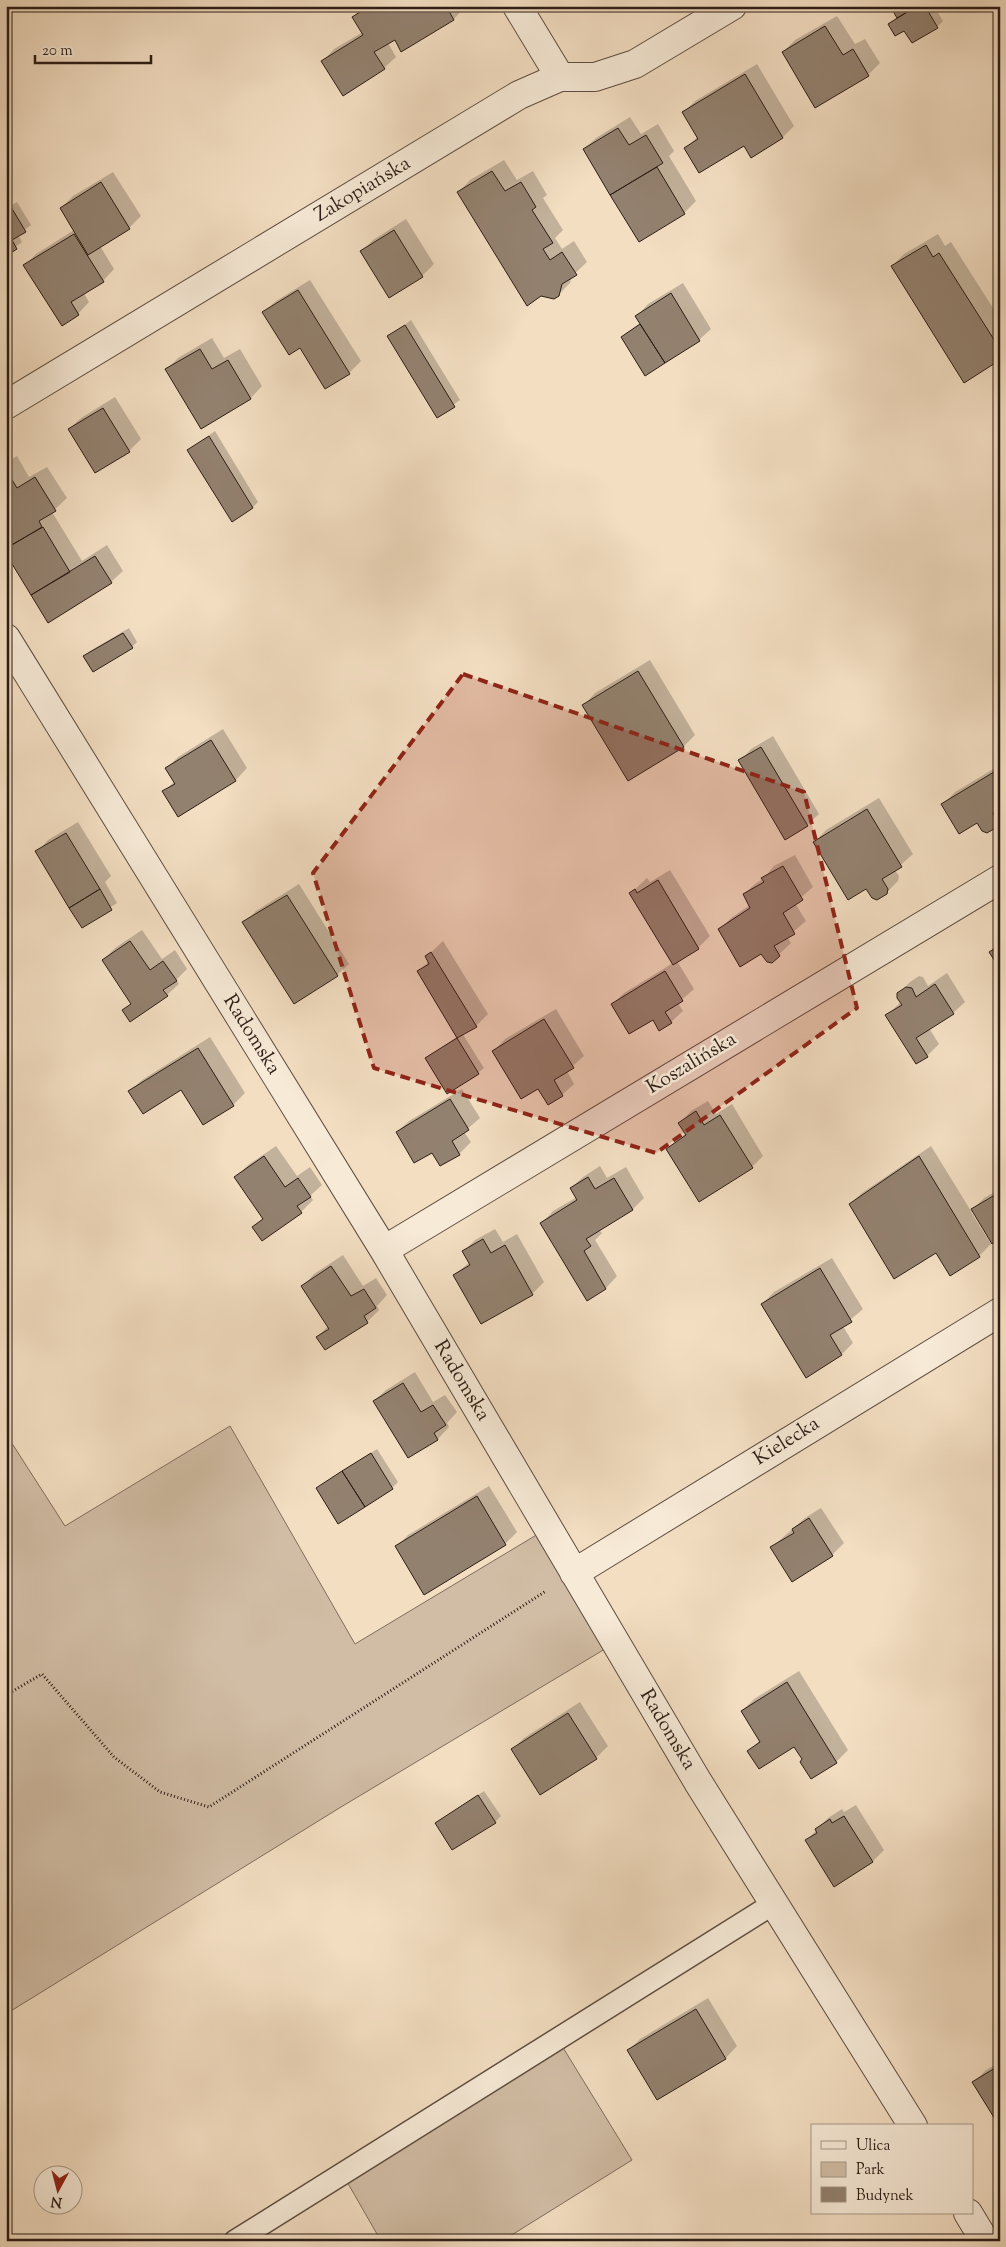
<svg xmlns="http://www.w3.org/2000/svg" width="1006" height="2247" font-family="'Sorts Mill Goudy',serif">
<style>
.green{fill:#d1bda5;stroke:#7e6d5e}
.shadow{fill:#0003}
.building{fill:#93816f;stroke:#2c1d16}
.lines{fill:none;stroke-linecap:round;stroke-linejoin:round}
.service-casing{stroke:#5e4d41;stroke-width:24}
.minor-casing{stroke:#5e4d41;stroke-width:30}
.path{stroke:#2c1d16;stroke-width:3;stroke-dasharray:1 2.5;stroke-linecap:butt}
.service{stroke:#f7ead7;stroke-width:21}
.minor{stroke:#f7ead7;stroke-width:28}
.marked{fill:#8f2418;fill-opacity:0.2;stroke:#8f2418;stroke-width:4;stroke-dasharray:10 6;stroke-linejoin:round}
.labels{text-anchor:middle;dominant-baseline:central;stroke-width:5;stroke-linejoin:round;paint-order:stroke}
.street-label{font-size:20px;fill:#2c1d16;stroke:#f7ead7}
</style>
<rect width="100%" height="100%" fill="#f3dec2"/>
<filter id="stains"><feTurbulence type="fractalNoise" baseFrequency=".004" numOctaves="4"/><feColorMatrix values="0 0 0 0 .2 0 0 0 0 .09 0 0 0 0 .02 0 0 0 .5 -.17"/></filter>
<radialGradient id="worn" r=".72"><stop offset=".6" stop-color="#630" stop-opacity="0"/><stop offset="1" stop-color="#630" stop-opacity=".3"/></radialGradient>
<!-- green -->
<path class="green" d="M 230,1426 L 355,1644 L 548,1528 L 615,1643 L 341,1807 L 6,2014 L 6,1434 L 65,1526 Z
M 562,2046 L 632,2160 L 502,2241 L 381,2241 L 346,2180 Z"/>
<!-- shadow -->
<path class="shadow" d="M 358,6 L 465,6 L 465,7 L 454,19 L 402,51 L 395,39 L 388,43 L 396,57 L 384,68 L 323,61 L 334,49 L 363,32 L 354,17 L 361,11 Z
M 891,6 L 934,6 L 943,21 L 937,27 L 905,29 L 889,24 L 897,17 Z
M 837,16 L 855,44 L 865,39 L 880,63 L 868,75 L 816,107 L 783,52 L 795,40 Z
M 757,64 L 794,126 L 783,137 L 751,156 L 744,144 L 686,148 L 698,136 L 684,112 L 695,101 Z
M 630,117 L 641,134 L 658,124 L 674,151 L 669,156 L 696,201 L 684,213 L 639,240 L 584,149 L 596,138 Z
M 504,160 L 517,180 L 533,171 L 547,195 L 543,198 L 563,230 L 555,238 L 562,249 L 574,241 L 587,262 L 572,276 L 570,283 L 558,295 L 459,192 L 470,180 Z
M 113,172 L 141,216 L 129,228 L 100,246 L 114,269 L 103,281 L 83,292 L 89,302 L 78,314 L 25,265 L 36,254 L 74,230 L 61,208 L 73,196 Z
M 17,202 L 31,225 L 18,235 L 22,242 L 6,254 L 6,209 Z
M 406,219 L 434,264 L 422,276 L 362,251 L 373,240 Z
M 938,234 L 945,246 L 951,242 L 1000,319 L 1000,359 L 892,266 L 904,254 Z
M 310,280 L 361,361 L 349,373 L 325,388 L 300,347 L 264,312 L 276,301 Z
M 683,283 L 711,329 L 699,340 L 646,374 L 622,337 L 641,323 L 637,316 L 648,304 Z
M 411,320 L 460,400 L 437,416 L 389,337 Z
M 212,338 L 224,358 L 240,349 L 262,386 L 251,398 L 201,428 L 167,369 L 178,358 Z
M 115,397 L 141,439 L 129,451 L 69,429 L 81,418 Z
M 215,431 L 258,502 L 252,508 L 189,450 Z
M 17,456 L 29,477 L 47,467 L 67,498 L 52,512 L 82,561 L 107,545 L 123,571 L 111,582 L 49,621 L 6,544 L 6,462 Z
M 129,628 L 137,642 L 132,647 L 85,656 L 90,651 Z
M 650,660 L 695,735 L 684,746 L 629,779 L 584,705 L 595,693 Z
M 223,729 L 247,768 L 236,780 L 179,815 L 164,791 L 175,781 L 167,768 L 178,757 Z
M 773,736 L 819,814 L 807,825 L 740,761 L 751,749 Z
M 1000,765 L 999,825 L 987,831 L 978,821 L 943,804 L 955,792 Z
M 879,798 L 913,854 L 895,870 L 899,876 L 898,881 L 886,893 L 867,888 L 815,842 L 826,830 Z
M 78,822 L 111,876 L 105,882 L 117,903 L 82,926 L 37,852 L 48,840 Z
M 795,855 L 813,887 L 795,903 L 806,921 L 787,937 L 791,943 L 772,961 L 762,952 L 719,930 L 731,918 L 750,905 L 744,894 L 756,883 L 763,879 L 774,866 Z
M 670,870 L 710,936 L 698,948 L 677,961 L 694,989 L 678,1003 L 683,1011 L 671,1022 L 613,1004 L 624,993 L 673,963 L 631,893 L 647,878 L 650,882 Z
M 299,884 L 349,964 L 337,975 L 244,923 L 256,911 Z
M 142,930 L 162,959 L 175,950 L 187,969 L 176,980 L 179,984 L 167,995 L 124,1010 L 132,1002 L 103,960 L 115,948 Z
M 443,941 L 488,1014 L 476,1026 L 462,1033 L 484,1068 L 478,1073 L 426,1058 L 458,1036 L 419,971 L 429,961 L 426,957 Z
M 947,973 L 965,1002 L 953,1013 L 929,1028 L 939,1044 L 927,1056 L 887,1015 L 901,1002 L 898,994 L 910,982 L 919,976 L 923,977 L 928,986 Z
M 556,1009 L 584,1056 L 567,1071 L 574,1084 L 562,1095 L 539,1088 L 494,1051 L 505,1039 Z
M 210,1037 L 245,1093 L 233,1105 L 182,1089 L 130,1091 L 142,1080 Z
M 462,1089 L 480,1118 L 464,1132 L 471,1142 L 459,1154 L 432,1151 L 397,1132 L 409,1121 Z
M 708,1101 L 716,1114 L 732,1104 L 763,1156 L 752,1167 L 667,1149 L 686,1133 L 680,1123 L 691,1111 Z
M 276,1146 L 297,1176 L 310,1167 L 322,1185 L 310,1196 L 313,1200 L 301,1212 L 254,1227 L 263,1218 L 236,1177 L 248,1165 Z
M 931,1146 L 971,1211 L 984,1198 L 1000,1189 L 1000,1238 L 973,1211 L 971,1212 L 991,1244 L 979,1256 L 936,1252 L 850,1204 L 862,1193 Z
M 600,1166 L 607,1178 L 626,1167 L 644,1198 L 633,1209 L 599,1230 L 602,1233 L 595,1240 L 617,1276 L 606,1288 L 588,1299 L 542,1223 L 553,1211 L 577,1197 L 571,1188 L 583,1177 Z
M 495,1229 L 503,1242 L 517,1234 L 544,1282 L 532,1294 L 454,1275 L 470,1262 L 464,1251 L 475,1240 Z
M 343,1255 L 363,1286 L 376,1278 L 387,1295 L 377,1306 L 379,1310 L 367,1322 L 325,1349 L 317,1337 L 328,1326 L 303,1286 L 314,1274 Z
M 832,1258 L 863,1309 L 843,1326 L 853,1343 L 842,1354 L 762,1304 L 774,1292 Z
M 415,1372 L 433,1402 L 445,1395 L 457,1412 L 447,1423 L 449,1427 L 438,1439 L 409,1456 L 374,1401 L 386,1390 Z
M 377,1449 L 398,1482 L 392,1488 L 317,1488 Z
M 489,1486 L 517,1532 L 505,1544 L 424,1593 L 397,1546 L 408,1535 Z
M 821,1508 L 844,1543 L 832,1555 L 792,1580 L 772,1547 L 805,1518 Z
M 799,1671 L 848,1750 L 836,1762 L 812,1778 L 795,1745 L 749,1751 L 760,1740 L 742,1711 L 754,1699 Z
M 580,1702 L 608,1746 L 596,1758 L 512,1750 L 524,1738 Z
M 484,1791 L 501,1816 L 495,1822 L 436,1823 Z
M 856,1805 L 884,1850 L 873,1861 L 835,1885 L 807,1840 L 828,1818 L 842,1809 L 844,1812 Z
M 708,1998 L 737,2046 L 726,2058 L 657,2098 L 628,2051 L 640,2039 Z
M 1000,2062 L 1000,2122 L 974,2082 L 986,2070 Z"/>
<!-- building -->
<path class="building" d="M 6,6 L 16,6 L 6,12 Z
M 356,6 L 446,6 L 454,20 L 401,52 L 395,40 L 374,52 L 385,69 L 343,96 L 321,61 L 363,35 L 352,17 L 360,12 Z
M 890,6 L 917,6 L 897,18 Z
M 917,6 L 925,6 L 938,28 L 912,43 L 904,31 L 895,36 L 888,24 Z
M 825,26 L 843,55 L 853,49 L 869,76 L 815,108 L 782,52 Z
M 745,74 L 783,138 L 751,158 L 744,146 L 699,173 L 684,148 L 698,139 L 682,112 Z
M 618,128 L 629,145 L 646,135 L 663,163 L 610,195 L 583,149 Z
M 657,167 L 685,214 L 639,242 L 610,195 Z
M 492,171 L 505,191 L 521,182 L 536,207 L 532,210 L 553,243 L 543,249 L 550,260 L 562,252 L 577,275 L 562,284 L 559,296 L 554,299 L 541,296 L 527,306 L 457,192 Z
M 101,182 L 130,229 L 88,255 L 60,208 Z
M 11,207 L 26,232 L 12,240 L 17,249 L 6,256 L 6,210 Z
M 394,230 L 423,277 L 389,298 L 360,251 Z
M 74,234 L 104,282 L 71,302 L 79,315 L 62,326 L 23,265 Z
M 926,245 L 933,257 L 939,253 L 1000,349 L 1000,360 L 964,383 L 891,266 Z
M 298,290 L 350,374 L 325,389 L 300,348 L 289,355 L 262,312 Z
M 671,293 L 700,341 L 665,363 L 635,316 Z
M 640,324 L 665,363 L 645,376 L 621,337 Z
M 405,325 L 455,407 L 437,418 L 387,336 Z
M 200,349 L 212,369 L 228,360 L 251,399 L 201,429 L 165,369 Z
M 103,408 L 130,452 L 95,473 L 68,429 Z
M 209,436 L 253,508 L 232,522 L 187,450 Z
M 6,470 L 17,488 L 35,477 L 56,511 L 39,521 L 42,527 L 7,548 Z
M 43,527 L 70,572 L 31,595 L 6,554 L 6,548 Z
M 95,556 L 112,583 L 48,623 L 31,595 Z
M 123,633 L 133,648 L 93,672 L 83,656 Z
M 638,671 L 684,747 L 628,781 L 582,705 Z
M 211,740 L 236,781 L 178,817 L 162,791 L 175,784 L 165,768 Z
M 761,747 L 808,826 L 785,840 L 738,760 Z
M 994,772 L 1000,782 L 1000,809 L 993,813 L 999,826 L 987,833 L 982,831 L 977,823 L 959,834 L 941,804 Z
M 867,809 L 902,867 L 882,879 L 888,889 L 887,894 L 877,900 L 872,898 L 866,889 L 848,900 L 813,842 Z
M 66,833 L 100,889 L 69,908 L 35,851 Z
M 783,866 L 803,900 L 783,913 L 795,934 L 774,946 L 780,956 L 772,963 L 767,962 L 761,954 L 740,967 L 718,929 L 750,908 L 743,894 L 764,882 L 761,878 Z
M 658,880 L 699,949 L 673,965 L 629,893 L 635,889 L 637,893 Z
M 100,889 L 112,910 L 82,928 L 69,908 Z
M 287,895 L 338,976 L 294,1004 L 242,922 Z
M 130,941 L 150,970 L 163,961 L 177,981 L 163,990 L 168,996 L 130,1022 L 122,1010 L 131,1004 L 102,960 Z
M 1000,945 L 1000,969 L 989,952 Z
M 431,952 L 477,1027 L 457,1038 L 417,971 L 429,964 L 425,956 Z
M 665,971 L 683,1001 L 665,1012 L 672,1023 L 659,1031 L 653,1020 L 629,1034 L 611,1004 Z
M 935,984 L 954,1014 L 916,1038 L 928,1057 L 916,1064 L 885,1015 L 902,1005 L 897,998 L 897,993 L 906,987 L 912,988 L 916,997 Z
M 544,1019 L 574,1068 L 554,1080 L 563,1096 L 548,1105 L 538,1089 L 521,1099 L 492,1051 Z
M 457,1038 L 479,1074 L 447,1094 L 425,1058 Z
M 198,1048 L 234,1106 L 203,1125 L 181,1090 L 143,1114 L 128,1091 Z
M 450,1099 L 469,1130 L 452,1141 L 460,1155 L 440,1166 L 432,1153 L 414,1163 L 396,1132 Z
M 696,1111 L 704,1125 L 720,1115 L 753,1168 L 699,1202 L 666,1149 L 686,1135 L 678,1123 Z
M 264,1156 L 285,1187 L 298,1178 L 311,1197 L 297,1206 L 302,1213 L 262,1241 L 252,1227 L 263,1219 L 234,1177 Z
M 919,1156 L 980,1257 L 950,1276 L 936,1253 L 894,1279 L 849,1204 Z
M 588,1177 L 595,1189 L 614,1178 L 633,1210 L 586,1239 L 591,1246 L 584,1251 L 606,1289 L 587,1301 L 540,1223 L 577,1200 L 570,1188 Z
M 1000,1192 L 1000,1239 L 992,1244 L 971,1209 Z
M 483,1239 L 491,1253 L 505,1245 L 533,1295 L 481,1324 L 453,1275 L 470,1265 L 462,1251 Z
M 331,1266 L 351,1296 L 364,1289 L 376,1308 L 364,1316 L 368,1323 L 325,1350 L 316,1337 L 329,1329 L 301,1286 Z
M 820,1268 L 852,1322 L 830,1335 L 842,1355 L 806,1378 L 761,1304 Z
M 403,1383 L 421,1412 L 433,1405 L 446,1425 L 434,1433 L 438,1440 L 408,1458 L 373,1401 Z
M 371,1453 L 393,1489 L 365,1507 L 342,1471 Z
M 342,1471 L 365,1507 L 338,1524 L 316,1488 Z
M 477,1496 L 506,1545 L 424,1595 L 395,1546 Z
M 809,1518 L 833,1556 L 792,1582 L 770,1547 L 794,1533 L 792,1529 Z
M 787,1682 L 837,1763 L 811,1779 L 800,1762 L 802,1759 L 794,1747 L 759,1769 L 747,1751 L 760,1742 L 741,1711 Z
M 568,1713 L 597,1759 L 540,1795 L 511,1749 Z
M 478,1795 L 496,1823 L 452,1850 L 435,1823 Z
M 844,1816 L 873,1862 L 834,1887 L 805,1840 L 817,1833 L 815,1829 L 830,1819 L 832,1823 Z
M 696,2009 L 726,2059 L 657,2100 L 627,2050 Z
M 1000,2065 L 1000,2124 L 998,2124 L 972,2082 Z"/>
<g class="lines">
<defs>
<path id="service" d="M 235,2241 L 773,1904"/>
<path id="minor" d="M 517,6 L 560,77
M 6,405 L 519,95 L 560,77 L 595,77 L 635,64 L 732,6
M 6,638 L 384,1250 L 698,1782 L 913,2126
M 384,1250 L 1000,879
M 574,1573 L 1000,1312
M 968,2213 L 985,2241"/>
</defs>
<!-- service casing -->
<use href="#service" class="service-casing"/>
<!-- minor casing -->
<use href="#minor" class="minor-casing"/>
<!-- path -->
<path class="path" d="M 6,1695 L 42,1674 L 114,1757 L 160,1792 L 209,1807 L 546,1591"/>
<!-- service -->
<use href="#service" class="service"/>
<!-- minor -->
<use href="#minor" class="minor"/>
</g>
<!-- marked area -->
<path class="marked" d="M 463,674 L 804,792 L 857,1008 L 656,1153 L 374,1068 L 313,873 Z"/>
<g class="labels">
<!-- street labels -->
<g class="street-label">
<text transform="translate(363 190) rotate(-31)">Zakopiańska</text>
<text transform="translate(251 1035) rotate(58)">Radomska</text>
<text transform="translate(692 1064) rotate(-31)">Koszalińska</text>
<text transform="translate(461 1381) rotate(59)">Radomska</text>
<text transform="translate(787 1442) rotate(-32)">Kielecka</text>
<text transform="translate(667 1730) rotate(59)">Radomska</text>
</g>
</g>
<!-- margin -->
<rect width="1006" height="2247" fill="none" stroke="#f3dec2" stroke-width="25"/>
<rect x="8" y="8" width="991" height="2232" fill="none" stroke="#2c1d16" stroke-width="2.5"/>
<rect x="12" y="12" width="981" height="2222" fill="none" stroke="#2c1d16"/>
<!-- legend -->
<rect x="811" y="2124" width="162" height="90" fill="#f7ead7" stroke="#a6988a"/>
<rect x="821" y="2141" width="25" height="8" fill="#f7ead7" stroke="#a6988a"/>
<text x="856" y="2150" font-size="15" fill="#2c1d16">Ulica</text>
<rect x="821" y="2162" width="25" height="15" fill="#d1bda5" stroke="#a6988a"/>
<text x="856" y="2174" font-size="15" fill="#2c1d16">Park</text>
<rect x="821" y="2187" width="25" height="15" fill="#93816f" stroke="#a6988a"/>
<text x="856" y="2200" font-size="15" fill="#2c1d16">Budynek</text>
<!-- north arrow -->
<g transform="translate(58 2190) rotate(187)"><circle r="24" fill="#f7ead7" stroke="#a6988a"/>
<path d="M0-4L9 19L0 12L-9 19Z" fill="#8f2418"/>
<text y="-8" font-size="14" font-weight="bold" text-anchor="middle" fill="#2c1d16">N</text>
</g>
<!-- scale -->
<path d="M35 55v8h116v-8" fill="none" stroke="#2c1d16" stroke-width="2.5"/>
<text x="42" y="55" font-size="15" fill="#2c1d16" stroke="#f7ead7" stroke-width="4" paint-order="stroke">20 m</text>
<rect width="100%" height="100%" filter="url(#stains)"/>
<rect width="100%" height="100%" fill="url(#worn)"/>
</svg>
